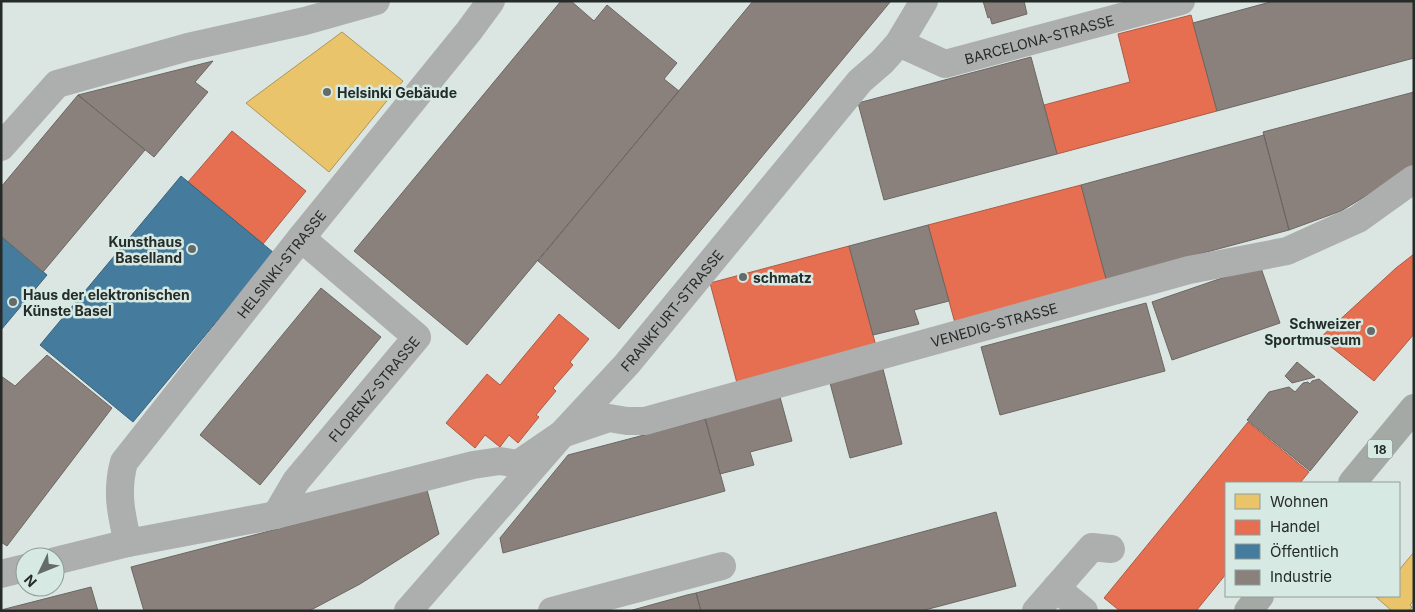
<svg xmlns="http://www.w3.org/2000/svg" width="1415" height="612" font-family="Inter,sans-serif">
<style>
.homes{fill:#e9c46a;stroke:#ae9656}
.shops{fill:#e76f51;stroke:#ac5b45}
.public{fill:#457b9d;stroke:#3b637a}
.industry{fill:#8a817c;stroke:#6b6763}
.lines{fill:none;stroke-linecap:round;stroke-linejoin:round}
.minor{stroke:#acafad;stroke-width:28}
.major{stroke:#a4a9a6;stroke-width:28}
.poi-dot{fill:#646c6a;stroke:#d7e9e3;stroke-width:2}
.labels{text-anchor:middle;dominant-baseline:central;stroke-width:5;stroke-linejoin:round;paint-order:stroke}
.shield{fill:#d7e9e3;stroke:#5a6461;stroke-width:1}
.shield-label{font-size:12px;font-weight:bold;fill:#242b29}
.street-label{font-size:14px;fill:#242b29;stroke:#d7e9e3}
.poi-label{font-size:14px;font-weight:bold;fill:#242b29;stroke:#d7e9e3;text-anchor:start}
</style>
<rect width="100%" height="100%" fill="#dbe5e2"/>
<!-- homes -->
<path class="homes" d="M 342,32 L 403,81 L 329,172 L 246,103 Z
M 1414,552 L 1414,600 L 1410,605 L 1412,607 L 1409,611 L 1392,611 L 1376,597 L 1399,596 L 1399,570 Z"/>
<!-- shops -->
<path class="shops" d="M 1191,15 L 1217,111 L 1057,154 L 1044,105 L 1130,82 L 1118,34 Z
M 232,131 L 306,191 L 263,244 L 188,182 Z
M 1081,185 L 1107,282 L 955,323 L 928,225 Z
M 849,246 L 876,346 L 737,383 L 710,283 Z
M 1414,254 L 1414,334 L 1374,381 L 1320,338 L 1396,268 Z
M 559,314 L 589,339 L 570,362 L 573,365 L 553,388 L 556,391 L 536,415 L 539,417 L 518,443 L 509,435 L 500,447 L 485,435 L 475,448 L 446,423 L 487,374 L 500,385 Z
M 1248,422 L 1309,472 L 1300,483 L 1226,483 L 1226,574 L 1196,611 L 1120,611 L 1104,598 Z"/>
<!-- public -->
<path class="public" d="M 181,176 L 274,253 L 133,422 L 40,345 Z
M 1,236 L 47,275 L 1,330 Z"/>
<!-- industry -->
<path class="industry" d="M 561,1 L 571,1 L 594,21 L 607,5 L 677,63 L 664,79 L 679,91 L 467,345 L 354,251 Z
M 753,1 L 891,1 L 619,329 L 538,261 Z
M 983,1 L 1024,1 L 1027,14 L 992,24 L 990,17 L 988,18 Z
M 1274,1 L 1414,1 L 1414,58 L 1217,111 L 1193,23 Z
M 1031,57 L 1057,154 L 884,200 L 858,103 Z
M 213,61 L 195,82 L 208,92 L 154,157 L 78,95 Z
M 1414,92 L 1414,167 L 1341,211 L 1289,230 L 1263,132 Z
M 78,95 L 145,150 L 43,272 L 1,236 L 1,187 Z
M 1264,135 L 1289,230 L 1106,279 L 1081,185 Z
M 928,225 L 949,301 L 914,310 L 919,324 L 873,335 L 849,246 Z
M 1260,265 L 1280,323 L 1172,360 L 1152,302 Z
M 321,288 L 381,337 L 260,485 L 200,435 Z
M 1146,303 L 1165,371 L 1000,415 L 981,347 Z
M 47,355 L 112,408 L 7,546 L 1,542 L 1,376 L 15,386 Z
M 1297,362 L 1315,377 L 1292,383 L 1285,376 Z
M 883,369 L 902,444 L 850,458 L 830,383 Z
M 1319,379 L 1358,412 L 1310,471 L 1247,420 L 1269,392 L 1289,387 L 1295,392 L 1303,383 L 1308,382 L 1310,384 L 1312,381 Z
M 780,397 L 792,441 L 750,452 L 754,465 L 720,474 L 705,417 Z
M 705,419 L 725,491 L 503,553 L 500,538 L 568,455 Z
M 427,490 L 439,534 L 360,584 L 309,611 L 144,611 L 131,567 Z
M 996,512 L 1016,586 L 921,611 L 701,611 L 696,593 Z
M 91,587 L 98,611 L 1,611 L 1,610 Z
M 696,593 L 701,611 L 629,611 L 687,595 Z"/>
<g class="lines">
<!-- minor -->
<g class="minor">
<path id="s1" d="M 899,43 L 945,64 L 1181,1"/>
<path d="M 1,147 L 57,84 L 188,47 L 305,21 L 376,1"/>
<path id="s2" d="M 276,515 L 296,481 L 417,337 L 301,238"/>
<path id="s3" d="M 128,543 C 121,514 116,491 124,462 L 301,238 L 469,31 L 491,1"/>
<path id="s4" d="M 55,561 L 128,543 L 276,515 L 473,465 L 500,461 L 518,464 L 562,434 L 609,418 L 627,421 L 645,421 L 1189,270 L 1287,251 L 1358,219 L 1414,179"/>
<path d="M 1,574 L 25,568"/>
<path d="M 1056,588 L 1084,611"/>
<path id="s5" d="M 408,611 L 562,434 L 627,364 L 860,81 L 882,62 L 899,43 L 924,1"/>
<path d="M 552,611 L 722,566"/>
<path d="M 1036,611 L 1092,547 L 1111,549"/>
</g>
<!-- major -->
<path class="major" d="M 1352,483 L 1414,408
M 1248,611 L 1260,596"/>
</g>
<!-- markers -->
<g class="poi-dot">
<circle cx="327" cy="92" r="5"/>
<circle cx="192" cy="249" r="5"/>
<circle cx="743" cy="277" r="5"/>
<circle cx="13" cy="302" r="5"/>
<circle cx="1371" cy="331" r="5"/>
</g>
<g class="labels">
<!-- shield labels -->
<rect class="shield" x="1367.5" y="439.5" width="25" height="19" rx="4"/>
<g class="shield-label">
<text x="1380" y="449">18</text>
</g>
<!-- street labels -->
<g class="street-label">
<text stroke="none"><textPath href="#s1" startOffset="148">BARCELONA-STRASSE</textPath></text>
<text stroke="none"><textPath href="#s3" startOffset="335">HELSINKI-STRASSE</textPath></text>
<text stroke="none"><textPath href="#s5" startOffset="400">FRANKFURT-STRASSE</textPath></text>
<text stroke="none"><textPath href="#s4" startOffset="976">VENEDIG-STRASSE</textPath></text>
<text stroke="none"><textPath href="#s2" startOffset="160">FLORENZ-STRASSE</textPath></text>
</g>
<!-- poi labels -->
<g class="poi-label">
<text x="337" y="92">Helsinki Gebäude</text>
<text x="182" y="241" text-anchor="end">Kunsthaus<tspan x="182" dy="16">Baselland</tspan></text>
<text x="753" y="277">schmatz</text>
<text x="23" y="294">Haus der elektronischen<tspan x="23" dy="16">Künste Basel</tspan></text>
<text x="1361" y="323" text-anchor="end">Schweizer<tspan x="1361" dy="16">Sportmuseum</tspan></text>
</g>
</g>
<!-- border -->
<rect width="1415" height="612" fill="none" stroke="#242b29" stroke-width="5"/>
<!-- legend -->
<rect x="1225" y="482" width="175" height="115" fill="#d7e9e3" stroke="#8f9d99"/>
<rect x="1235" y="494" width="25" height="15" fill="#e9c46a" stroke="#8f9d99"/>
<text x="1270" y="507" font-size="15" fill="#242b29">Wohnen</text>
<rect x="1235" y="520" width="25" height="15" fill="#e76f51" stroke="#8f9d99"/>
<text x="1270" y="532" font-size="15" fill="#242b29">Handel</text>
<rect x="1235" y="544" width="25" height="15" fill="#457b9d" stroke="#8f9d99"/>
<text x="1270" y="557" font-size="15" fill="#242b29">Öffentlich</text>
<rect x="1235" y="570" width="25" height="15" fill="#8a817c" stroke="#8f9d99"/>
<text x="1270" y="582" font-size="15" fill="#242b29">Industrie</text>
<!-- north arrow -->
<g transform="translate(40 572) rotate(227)"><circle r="24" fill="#d7e9e3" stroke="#8f9d99"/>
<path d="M0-4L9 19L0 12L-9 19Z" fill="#646c6a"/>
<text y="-8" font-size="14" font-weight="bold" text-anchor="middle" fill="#242b29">N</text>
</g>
</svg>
